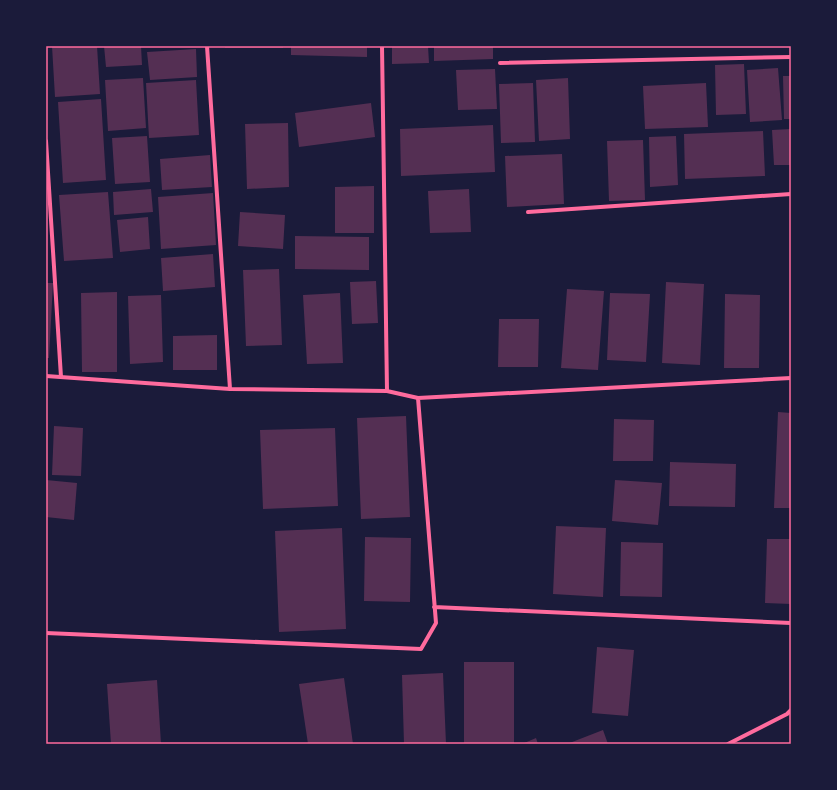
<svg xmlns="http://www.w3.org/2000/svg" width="837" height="790" font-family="'Libre Baskerville',serif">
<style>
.building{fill:#542f53}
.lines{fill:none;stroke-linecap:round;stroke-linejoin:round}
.minor{stroke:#ff6b9d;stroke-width:4}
.neatline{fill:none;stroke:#ff6b9d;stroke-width:1.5}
</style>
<rect width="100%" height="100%" fill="#1b1b3a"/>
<!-- building -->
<path class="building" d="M 52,46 L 97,46 L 100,94 L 55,97 Z
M 104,46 L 141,46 L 142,65 L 106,67 Z
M 225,46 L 283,46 L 283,48 L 225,48 Z
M 291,46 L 367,46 L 367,57 L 291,55 Z
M 392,46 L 428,46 L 429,63 L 392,64 Z
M 434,46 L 493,46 L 493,59 L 434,61 Z
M 196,49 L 197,77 L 150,80 L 147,52 Z
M 744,64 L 746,114 L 716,115 L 715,65 Z
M 778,68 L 782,120 L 750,122 L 747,70 Z
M 495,69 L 497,109 L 458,110 L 456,70 Z
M 783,76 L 791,76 L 791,119 L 784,119 Z
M 143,78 L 146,128 L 108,131 L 105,80 Z
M 568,78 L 570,139 L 539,141 L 536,80 Z
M 196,80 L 199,135 L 149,138 L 146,83 Z
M 533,83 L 535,142 L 501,143 L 499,84 Z
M 706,83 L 708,127 L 645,129 L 643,86 Z
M 101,99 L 106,180 L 63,183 L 58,102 Z
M 371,103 L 375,137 L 299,147 L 295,113 Z
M 288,123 L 289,187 L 247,189 L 245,124 Z
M 493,125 L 495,172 L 401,176 L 400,129 Z
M 791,129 L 791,165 L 774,165 L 772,130 Z
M 763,131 L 765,176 L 685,179 L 684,134 Z
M 147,136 L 150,182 L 115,184 L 112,138 Z
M 676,136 L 678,185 L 650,187 L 649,137 Z
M 643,140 L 645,200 L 609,201 L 607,141 Z
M 562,154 L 564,204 L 507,207 L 505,156 Z
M 210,155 L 212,187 L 162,190 L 160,159 Z
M 374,186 L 374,233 L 335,233 L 335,187 Z
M 151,189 L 153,212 L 114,215 L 113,192 Z
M 469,189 L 471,232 L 430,233 L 428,191 Z
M 108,192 L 113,258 L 64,261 L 59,195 Z
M 213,193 L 216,245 L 161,249 L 158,197 Z
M 240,212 L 285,215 L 283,249 L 238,246 Z
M 148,217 L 150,249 L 120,252 L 117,220 Z
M 295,236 L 369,237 L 369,270 L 295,269 Z
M 213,254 L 215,287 L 163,291 L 161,258 Z
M 279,269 L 282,345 L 246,346 L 243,270 Z
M 376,281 L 378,323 L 352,324 L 350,282 Z
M 666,282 L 704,284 L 700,365 L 662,363 Z
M 46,283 L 53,283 L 49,358 L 46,358 Z
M 567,289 L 604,291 L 598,370 L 561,368 Z
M 117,292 L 117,372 L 82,372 L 81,293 Z
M 340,293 L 343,363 L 307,364 L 303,295 Z
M 610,293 L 650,294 L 646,362 L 607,360 Z
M 725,294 L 760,295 L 759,368 L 724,368 Z
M 161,295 L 163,362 L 130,364 L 128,296 Z
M 499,319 L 539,319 L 538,367 L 498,367 Z
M 217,335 L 217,370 L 173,370 L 173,336 Z
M 778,412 L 791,413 L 791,508 L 774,508 Z
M 406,416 L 410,517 L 361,519 L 357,418 Z
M 614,419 L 654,420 L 653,461 L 613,461 Z
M 54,426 L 83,428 L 81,476 L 52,475 Z
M 335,428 L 338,506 L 263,509 L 260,430 Z
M 670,462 L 736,464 L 735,507 L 669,506 Z
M 46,480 L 77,483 L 74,520 L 46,517 Z
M 615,480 L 662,483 L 658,525 L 612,521 Z
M 556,526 L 606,528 L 603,597 L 553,594 Z
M 342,528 L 346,629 L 279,632 L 275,531 Z
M 365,537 L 411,538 L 410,602 L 364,601 Z
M 767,539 L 791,539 L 791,604 L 765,603 Z
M 621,542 L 663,543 L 662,597 L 620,596 Z
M 597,647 L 634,650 L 628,716 L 592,713 Z
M 464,662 L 514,662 L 514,744 L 464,744 Z
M 443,673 L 446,744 L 404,744 L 402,675 Z
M 344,678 L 353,744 L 308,744 L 299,684 Z
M 157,680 L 161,744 L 111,744 L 107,684 Z
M 603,730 L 608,744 L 567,744 Z
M 536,738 L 538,744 L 522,744 Z"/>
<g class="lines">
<!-- minor -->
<path class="minor" d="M 207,46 L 230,389
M 382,46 L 387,391
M 500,63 L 791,57
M 46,141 L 61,377
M 528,212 L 791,194
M 46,376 L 230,389 L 387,391 L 418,398 L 791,378
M 434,607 L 791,623
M 46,633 L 421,649 L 436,623 L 418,398
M 728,744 L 787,714 L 791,710"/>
</g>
<!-- border -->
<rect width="837" height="790" fill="none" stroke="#1b1b3a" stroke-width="94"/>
<rect x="47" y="47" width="743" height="696" class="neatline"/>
</svg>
